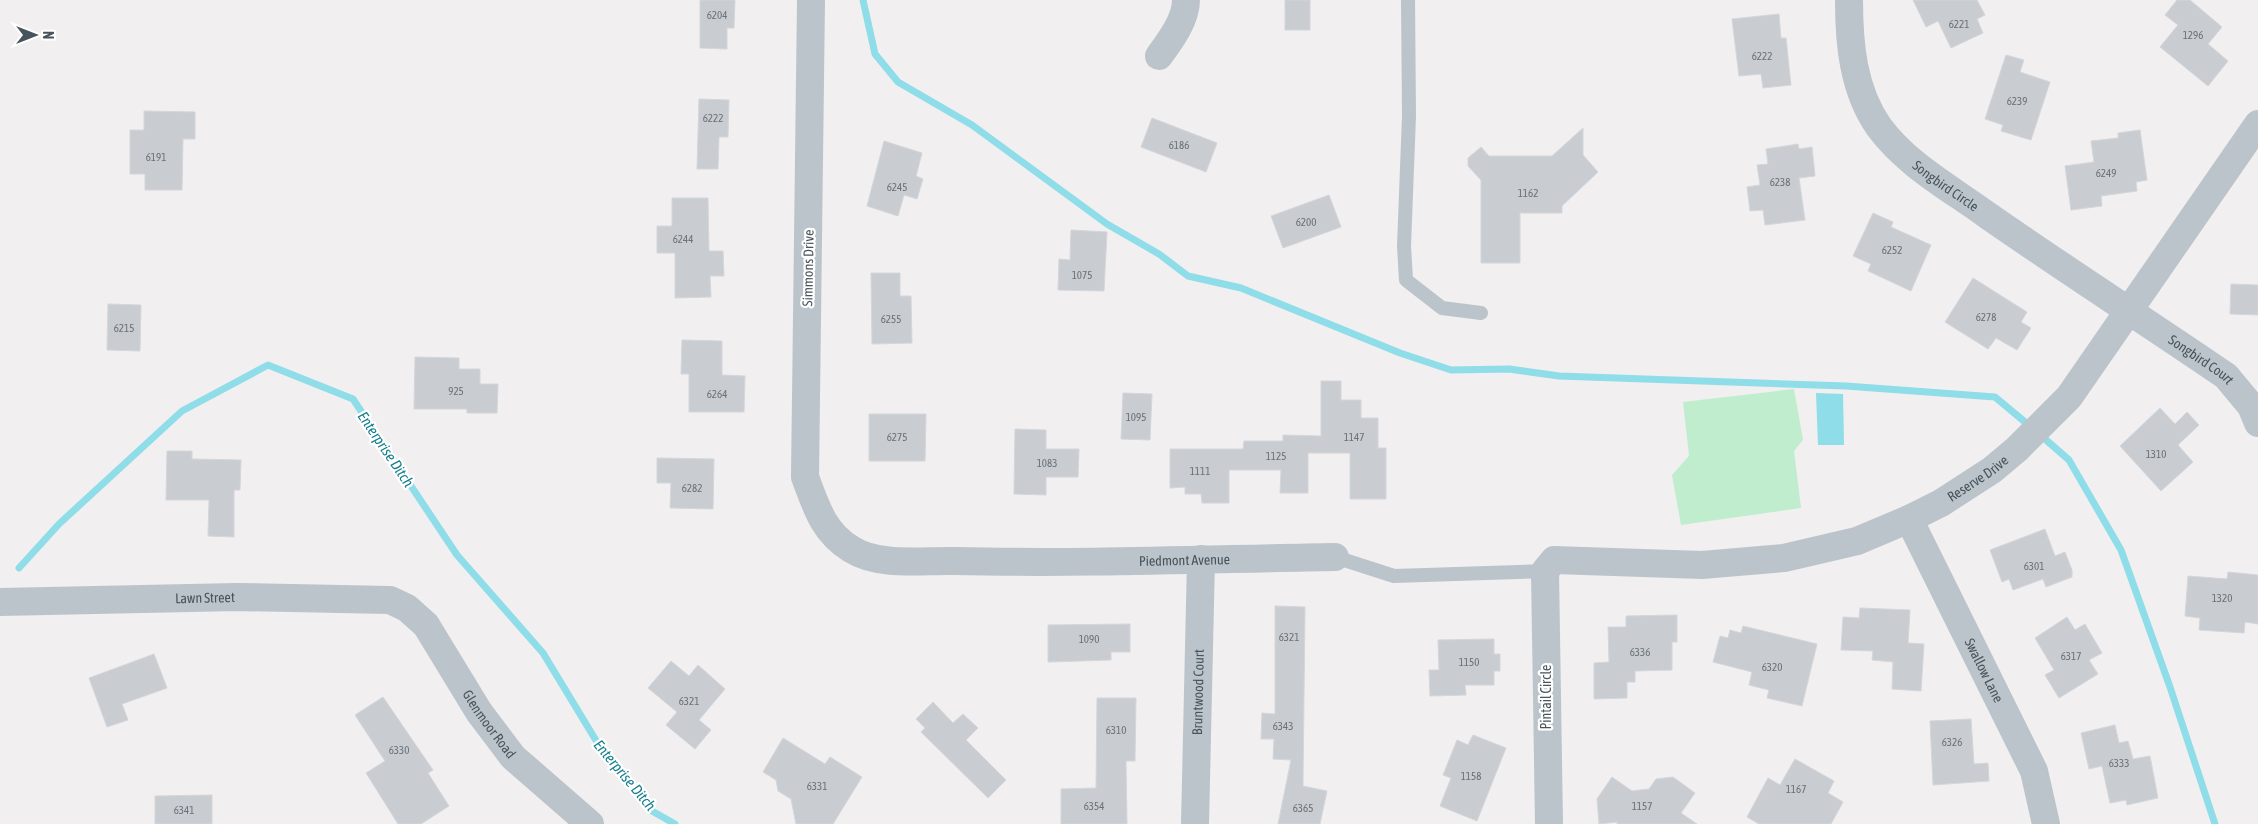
<svg xmlns="http://www.w3.org/2000/svg" width="2258" height="824" font-family="'Asap Condensed',sans-serif">
<style>
.green{fill:#bfedcd}
.water{fill:#8edde8}
.lines{fill:none;stroke-linecap:round;stroke-linejoin:round}
.stream{stroke:#8edde8;stroke-width:7}
.building{fill:#c9ccd1;stroke:#d3d6da}
.lane{stroke:#bbc4cb;stroke-width:14}
.street{stroke:#bbc4cb;stroke-width:28}
.labels{text-anchor:middle;dominant-baseline:central;stroke-width:4.5;stroke-linejoin:round;paint-order:stroke}
.number-label{font-size:11px;fill:#687278}
.street-label{font-size:14px;fill:#48545b;stroke:#fff}
.water-label{font-size:15px;font-style:italic;fill:#137f8d;stroke:#fff}
</style>
<rect width="100%" height="100%" fill="#f1efef"/>
<!-- green -->
<path class="green" d="M 1794,389 L 1803,440 L 1794,451 L 1801,508 L 1681,525 L 1672,475 L 1689,456 L 1683,402 Z"/>
<!-- water -->
<path class="water" d="M 1816,393 L 1843,394 L 1844,445 L 1818,445 Z"/>
<g class="lines">
<!-- stream -->
<path class="stream" d="M 863,0 L 875,54 L 898,82 L 972,125 L 1107,224 L 1159,254 L 1188,276 L 1241,288 L 1400,353 L 1451,370 L 1509,369 L 1559,376 L 1846,386 L 1995,397 L 2025,422
M 2045,439 L 2069,460 L 2121,550 L 2170,687 L 2215,824
M 19,568 L 59,524 L 182,411 L 268,365 L 353,399 L 457,555 L 543,653 L 603,752 L 652,811 L 675,824"/>
</g>
<!-- building -->
<path class="building" d="M 700,0 L 735,0 L 734,28 L 727,28 L 727,49 L 700,48 Z
M 1285,0 L 1310,0 L 1310,30 L 1285,30 Z
M 1913,0 L 1977,0 L 1985,15 L 1977,19 L 1983,33 L 1951,48 L 1938,21 L 1926,27 Z
M 2177,0 L 2190,0 L 2222,27 L 2208,44 L 2228,61 L 2208,86 L 2160,47 L 2178,25 L 2165,15 Z
M 1779,14 L 1781,38 L 1786,38 L 1791,85 L 1763,88 L 1761,74 L 1739,76 L 1732,19 Z
M 2006,55 L 2024,60 L 2020,72 L 2050,82 L 2031,140 L 2001,131 L 2003,125 L 1985,119 Z
M 699,99 L 729,100 L 728,137 L 719,137 L 718,169 L 697,169 Z
M 144,111 L 195,112 L 195,139 L 183,139 L 182,190 L 145,190 L 145,174 L 130,174 L 130,130 L 144,130 Z
M 1152,118 L 1217,143 L 1206,172 L 1141,147 Z
M 1583,128 L 1583,155 L 1598,172 L 1562,206 L 1562,213 L 1520,213 L 1520,263 L 1481,263 L 1481,180 L 1468,166 L 1468,158 L 1481,147 L 1489,156 L 1552,156 Z
M 2140,130 L 2147,180 L 2136,182 L 2137,191 L 2101,196 L 2102,206 L 2071,210 L 2065,166 L 2094,162 L 2091,141 L 2118,138 L 2118,133 Z
M 884,141 L 922,153 L 916,176 L 923,179 L 917,199 L 904,195 L 898,216 L 867,206 Z
M 1798,144 L 1799,149 L 1812,147 L 1815,176 L 1799,178 L 1805,220 L 1765,225 L 1763,210 L 1750,211 L 1747,187 L 1760,185 L 1757,165 L 1768,164 L 1766,149 Z
M 1329,195 L 1341,227 L 1283,248 L 1271,216 Z
M 672,198 L 708,198 L 709,251 L 723,251 L 724,276 L 710,276 L 711,297 L 675,298 L 675,253 L 657,253 L 657,226 L 672,226 Z
M 1873,213 L 1893,222 L 1891,227 L 1931,245 L 1911,291 L 1868,271 L 1871,264 L 1853,256 Z
M 1071,230 L 1107,232 L 1104,291 L 1058,290 L 1059,259 L 1070,260 Z
M 871,273 L 900,273 L 900,296 L 911,296 L 912,343 L 872,344 Z
M 1973,278 L 2027,312 L 2021,322 L 2031,328 L 2017,350 L 1996,338 L 1988,349 L 1945,322 Z
M 2231,284 L 2258,285 L 2258,315 L 2230,314 Z
M 108,304 L 141,305 L 140,351 L 107,350 Z
M 682,340 L 722,341 L 722,375 L 745,376 L 744,412 L 689,412 L 689,374 L 681,374 Z
M 415,357 L 459,358 L 459,369 L 480,369 L 480,384 L 498,384 L 497,413 L 467,413 L 467,409 L 414,409 Z
M 1321,381 L 1341,381 L 1341,400 L 1361,400 L 1361,418 L 1378,418 L 1378,448 L 1386,448 L 1386,499 L 1350,499 L 1350,453 L 1308,453 L 1308,493 L 1280,493 L 1281,470 L 1229,470 L 1229,503 L 1202,503 L 1201,494 L 1185,494 L 1185,487 L 1170,488 L 1170,449 L 1243,449 L 1244,441 L 1283,441 L 1283,435 L 1321,436 Z
M 1123,393 L 1152,394 L 1150,440 L 1121,439 Z
M 2160,408 L 2175,424 L 2187,412 L 2199,425 L 2178,445 L 2193,462 L 2161,491 L 2120,446 Z
M 869,414 L 926,414 L 925,461 L 869,461 Z
M 1015,429 L 1046,430 L 1046,449 L 1079,449 L 1078,477 L 1046,477 L 1046,495 L 1014,494 Z
M 167,451 L 192,451 L 192,459 L 241,460 L 240,490 L 234,490 L 234,537 L 208,536 L 209,500 L 166,500 Z
M 657,458 L 714,459 L 713,509 L 670,508 L 671,483 L 657,483 Z
M 2045,529 L 2055,556 L 2065,552 L 2072,570 L 2072,577 L 2046,587 L 2043,579 L 2013,590 L 2009,579 L 2002,582 L 1990,550 Z
M 2228,572 L 2258,575 L 2258,624 L 2245,622 L 2244,633 L 2199,630 L 2200,618 L 2185,616 L 2188,576 L 2227,579 Z
M 1275,606 L 1305,607 L 1303,786 L 1327,791 L 1320,824 L 1278,824 L 1291,760 L 1273,759 L 1274,739 L 1261,739 L 1262,713 L 1275,714 Z
M 1860,608 L 1910,610 L 1908,643 L 1924,644 L 1921,691 L 1892,689 L 1893,662 L 1872,660 L 1873,651 L 1841,650 L 1843,617 L 1859,618 Z
M 1677,615 L 1677,642 L 1672,642 L 1672,670 L 1635,671 L 1635,682 L 1627,682 L 1627,698 L 1594,699 L 1594,663 L 1609,662 L 1608,627 L 1626,627 L 1626,616 Z
M 2067,617 L 2075,630 L 2085,624 L 2102,653 L 2089,660 L 2098,674 L 2059,698 L 2045,675 L 2054,670 L 2035,638 Z
M 1130,624 L 1130,652 L 1111,652 L 1111,660 L 1048,662 L 1048,625 Z
M 1743,626 L 1817,644 L 1802,706 L 1767,698 L 1769,690 L 1749,685 L 1752,672 L 1713,662 L 1720,636 L 1728,638 L 1730,630 L 1741,633 Z
M 1494,639 L 1494,654 L 1500,654 L 1500,671 L 1494,671 L 1494,685 L 1465,685 L 1466,695 L 1430,696 L 1429,670 L 1439,670 L 1438,640 Z
M 154,654 L 167,688 L 122,704 L 128,720 L 107,727 L 89,678 Z
M 671,661 L 689,676 L 698,665 L 725,689 L 699,720 L 711,730 L 695,749 L 666,725 L 677,712 L 648,688 Z
M 383,697 L 433,770 L 428,773 L 449,806 L 421,824 L 398,824 L 366,773 L 385,761 L 355,715 Z
M 1097,698 L 1136,698 L 1135,761 L 1126,761 L 1127,824 L 1061,824 L 1061,789 L 1096,788 Z
M 933,702 L 953,723 L 963,714 L 978,728 L 966,740 L 1006,780 L 988,798 L 921,732 L 925,728 L 916,719 Z
M 1971,719 L 1974,764 L 1988,763 L 1989,781 L 1933,785 L 1930,721 Z
M 2115,725 L 2119,743 L 2128,741 L 2133,759 L 2150,756 L 2158,798 L 2127,805 L 2126,800 L 2110,803 L 2102,766 L 2089,769 L 2081,733 Z
M 1473,735 L 1506,748 L 1477,821 L 1440,806 L 1451,778 L 1443,775 L 1457,740 L 1468,745 Z
M 783,738 L 825,764 L 830,757 L 862,777 L 833,824 L 796,824 L 791,799 L 778,791 L 776,780 L 763,772 Z
M 1795,759 L 1834,781 L 1828,793 L 1843,802 L 1831,824 L 1759,824 L 1747,817 L 1768,778 L 1780,785 Z
M 1612,777 L 1632,791 L 1649,789 L 1656,779 L 1673,777 L 1695,793 L 1681,813 L 1697,824 L 1617,824 L 1617,822 L 1599,824 L 1597,799 Z
M 212,795 L 212,824 L 155,824 L 155,796 Z"/>
<g class="lines">
<!-- lane -->
<path class="lane" d="M 1408,0 L 1409,116 L 1404,246 L 1406,280 L 1442,308 L 1481,313
M 1335,557 L 1394,576 L 1545,571"/>
<!-- street -->
<g class="street">
<path id="s1" d="M 811,0 L 805,477 C 816,506 823,532 851,549 C 879,567 923,560 955,561 C 1082,564 1209,559 1335,557"/>
<path id="s2" d="M 1849,0 C 1849,44 1853,90 1879,127 C 1907,165 1950,188 1987,215 C 2066,270 2147,322 2226,376 L 2251,406 L 2258,423"/>
<path d="M 1159,56 C 1170,41 1186,20 1186,0"/>
<path id="s3" d="M 1909,519 L 2034,771 L 2046,824"/>
<path id="s4" d="M 0,602 L 237,597 L 390,600 L 407,608 L 426,625 L 479,712 L 513,757 L 590,824"/>
<path id="s5" d="M 1195,824 L 1201,559"/>
<path id="s6" d="M 1549,824 L 1545,571 L 1554,560 L 1702,565 L 1784,558 L 1857,541 L 1909,519 L 1941,503 L 1992,470 L 2017,449 L 2069,397 L 2258,124"/>
</g>
</g>
<g class="labels">
<!-- number labels -->
<g class="number-label">
<text x="717" y="15">6204</text>
<text x="1959" y="24">6221</text>
<text x="2193" y="35">1296</text>
<text x="1762" y="56">6222</text>
<text x="2017" y="101">6239</text>
<text x="713" y="118">6222</text>
<text x="1179" y="145">6186</text>
<text x="156" y="157">6191</text>
<text x="2106" y="173">6249</text>
<text x="1780" y="182">6238</text>
<text x="897" y="187">6245</text>
<text x="1528" y="193">1162</text>
<text x="1306" y="222">6200</text>
<text x="683" y="239">6244</text>
<text x="1892" y="250">6252</text>
<text x="1082" y="275">1075</text>
<text x="1986" y="317">6278</text>
<text x="891" y="319">6255</text>
<text x="124" y="328">6215</text>
<text x="456" y="391">925</text>
<text x="717" y="394">6264</text>
<text x="1136" y="417">1095</text>
<text x="897" y="437">6275</text>
<text x="1354" y="437">1147</text>
<text x="2156" y="454">1310</text>
<text x="1276" y="456">1125</text>
<text x="1047" y="463">1083</text>
<text x="1200" y="471">1111</text>
<text x="692" y="488">6282</text>
<text x="2034" y="566">6301</text>
<text x="2222" y="598">1320</text>
<text x="1289" y="637">6321</text>
<text x="1089" y="639">1090</text>
<text x="1640" y="652">6336</text>
<text x="2071" y="656">6317</text>
<text x="1469" y="662">1150</text>
<text x="1772" y="667">6320</text>
<text x="689" y="701">6321</text>
<text x="1283" y="726">6343</text>
<text x="1116" y="730">6310</text>
<text x="1952" y="742">6326</text>
<text x="399" y="750">6330</text>
<text x="2119" y="763">6333</text>
<text x="1471" y="776">1158</text>
<text x="817" y="786">6331</text>
<text x="1796" y="789">1167</text>
<text x="1094" y="806">6354</text>
<text x="1642" y="806">1157</text>
<text x="1303" y="808">6365</text>
<text x="184" y="810">6341</text>
</g>
<!-- street labels -->
<g class="street-label">
<text stroke="none"><textPath href="#s2" startOffset="222">Songbird Circle</textPath></text>
<text transform="translate(808 268) rotate(-89)">Simmons Drive</text>
<text stroke="none"><textPath href="#s2" startOffset="531">Songbird Court</textPath></text>
<text stroke="none"><textPath href="#s6" startOffset="709">Reserve Drive</textPath></text>
<text stroke="none"><textPath href="#s1" startOffset="900">Piedmont Avenue</textPath></text>
<text stroke="none"><textPath href="#s4" startOffset="205">Lawn Street</textPath></text>
<text stroke="none"><textPath href="#s3" startOffset="169">Swallow Lane</textPath></text>
<text stroke="none"><textPath href="#s5" startOffset="132">Bruntwood Court</textPath></text>
<text transform="translate(1546 697) rotate(-90)">Pintail Circle</text>
<text stroke="none"><textPath href="#s4" startOffset="552">Glenmoor Road</textPath></text>
</g>
<!-- water labels -->
<g class="water-label">
<text transform="translate(386 449) rotate(56)">Enterprise Ditch</text>
<text transform="translate(625 775) rotate(50)">Enterprise Ditch</text>
</g>
</g>
<!-- north arrow -->
<g transform="translate(35 35) rotate(90)" stroke="#ffffff" stroke-width="4" paint-order="stroke">
<path d="M0-4L9 19L0 12L-9 19Z" fill="#48545b"/>
<text y="-8" font-size="14" font-weight="bold" text-anchor="middle" fill="#48545b">N</text>
</g>
</svg>
